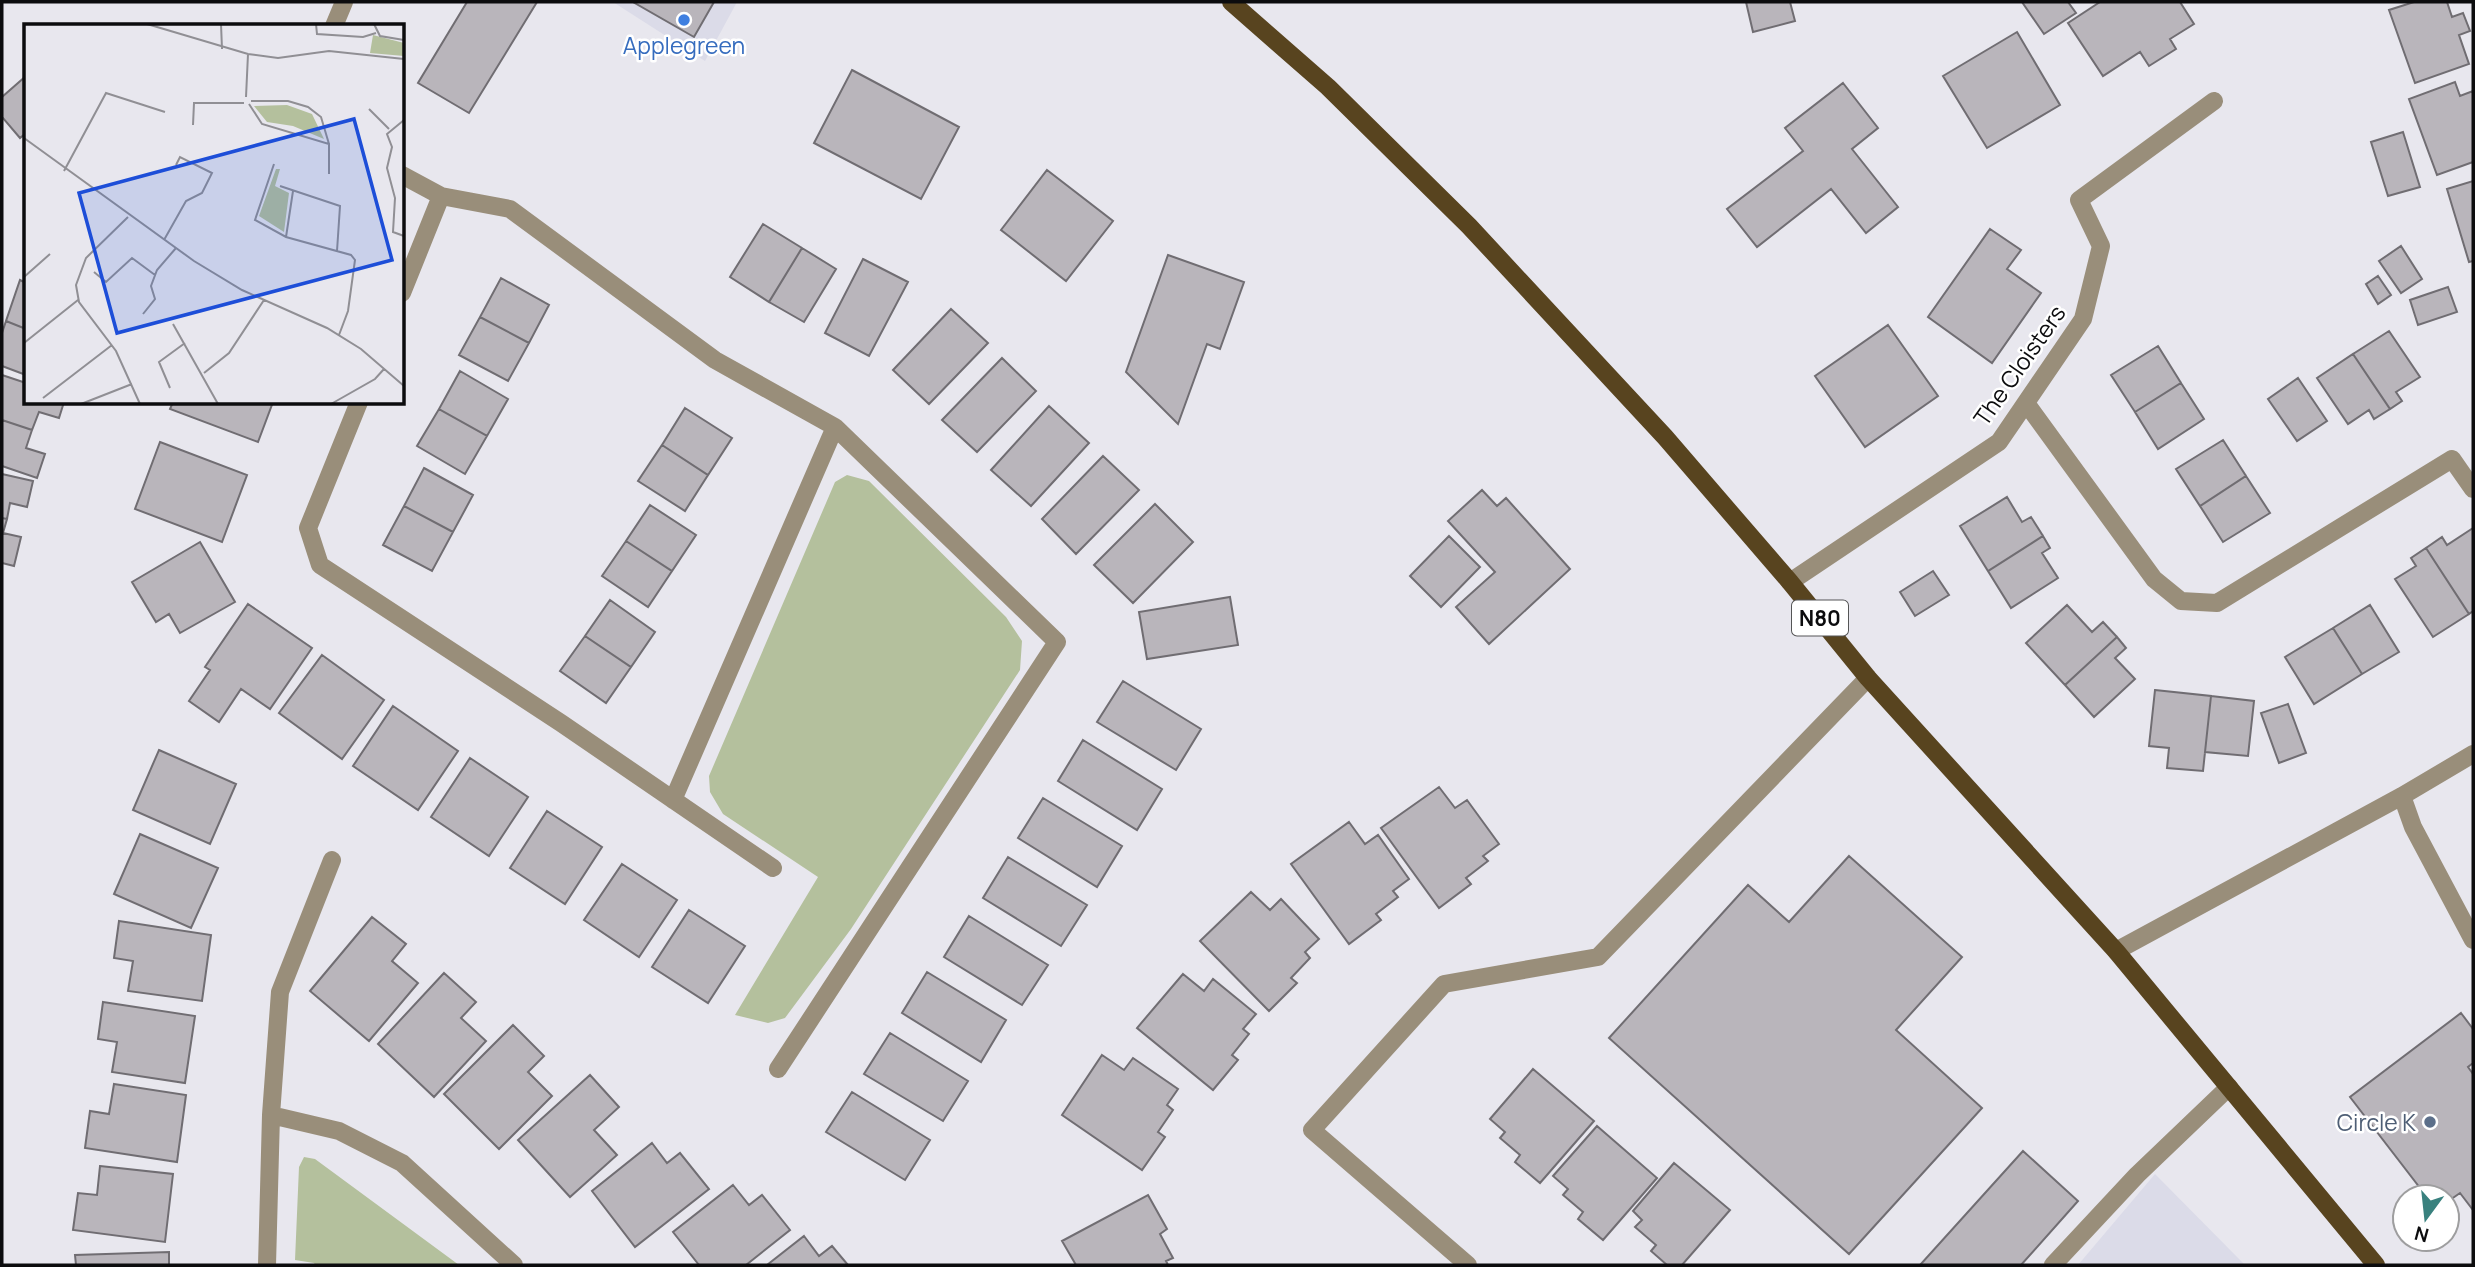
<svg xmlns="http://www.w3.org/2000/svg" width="2475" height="1267" font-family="Manrope,sans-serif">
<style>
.built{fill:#dbdbe8}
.green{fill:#b4c09d}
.building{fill:#b9b5bb;stroke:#706d72;stroke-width:2}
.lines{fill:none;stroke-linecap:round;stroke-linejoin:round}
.minor{stroke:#998e7a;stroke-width:18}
.major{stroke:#58441f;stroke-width:18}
.shop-dot{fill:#3f7fe0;stroke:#fff;stroke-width:2.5}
.service-dot{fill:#5c6f8a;stroke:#fff;stroke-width:2.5}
.labels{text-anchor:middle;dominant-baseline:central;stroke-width:5;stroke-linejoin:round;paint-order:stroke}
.shield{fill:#fff;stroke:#555556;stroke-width:2}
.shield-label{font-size:21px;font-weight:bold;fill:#0c0c0e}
.shop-label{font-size:23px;fill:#366cbe;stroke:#fff}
.street-label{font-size:23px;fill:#0c0c0e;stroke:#fff}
.service-label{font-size:23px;fill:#4e5e75;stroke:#fff;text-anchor:end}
.inset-road{fill:none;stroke:#908f94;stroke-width:2}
.view{fill:#1d4ed8;fill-opacity:0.15;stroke:#1d4ed8;stroke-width:3.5}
.inset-edge{fill:none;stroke:#0c0c0e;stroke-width:3.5}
</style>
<rect width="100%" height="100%" fill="#e8e7ee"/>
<!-- built -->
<path class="built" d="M 613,2 L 737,2 L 705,61 Z
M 2155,1174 L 2245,1265 L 2078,1265 Z"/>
<!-- green -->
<path class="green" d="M 847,475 L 869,481 L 1006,617 L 1022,641 L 1020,670 L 851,929 L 785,1018 L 768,1023 L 735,1015 L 818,877 L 723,814 L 710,792 L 709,776 L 835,482 Z
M 304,1157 L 315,1159 L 459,1265 L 315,1265 L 314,1263 L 295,1260 L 299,1167 Z"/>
<!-- building -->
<path class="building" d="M 467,2 L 537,2 L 469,113 L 418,83 Z
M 633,2 L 714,2 L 694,37 Z
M 1746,2 L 1790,2 L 1795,21 L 1753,32 Z
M 2022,2 L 2068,2 L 2076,13 L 2044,34 Z
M 2100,2 L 2180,2 L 2194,24 L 2170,39 L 2176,49 L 2149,66 L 2140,52 L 2103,76 L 2068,23 Z
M 2414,2 L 2447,2 L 2452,17 L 2463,13 L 2470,31 L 2459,35 L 2469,64 L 2415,83 L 2389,10 Z
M 2017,32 L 2060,105 L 1987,148 L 1943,76 Z
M 852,70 L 959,127 L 921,199 L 814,143 Z
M 26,76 L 26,133 L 20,138 L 2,117 L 2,97 Z
M 2455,82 L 2460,96 L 2473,91 L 2473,162 L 2437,175 L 2409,99 Z
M 1843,83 L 1878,128 L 1852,149 L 1898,207 L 1866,233 L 1831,189 L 1757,247 L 1727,209 L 1803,151 L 1785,128 Z
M 2403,132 L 2420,187 L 2388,196 L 2371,142 Z
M 1047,170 L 1113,221 L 1066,281 L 1001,230 Z
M 2473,181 L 2473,261 L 2469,262 L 2447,189 Z
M 763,224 L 802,248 L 769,302 L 730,277 Z
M 1990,229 L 2021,250 L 2007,269 L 2041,293 L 1992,363 L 1928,317 Z
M 2401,246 L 2422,279 L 2401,293 L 2379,261 Z
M 802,248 L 836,269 L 804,322 L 769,302 Z
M 1168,255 L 1244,282 L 1220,349 L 1207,344 L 1178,424 L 1126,372 Z
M 863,259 L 908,282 L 869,356 L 825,333 Z
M 2378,276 L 2391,295 L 2378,304 L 2366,284 Z
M 501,278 L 549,305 L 529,343 L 480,317 Z
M 20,280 L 26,283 L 26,329 L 6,321 Z
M 2448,287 L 2457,312 L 2418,325 L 2410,300 Z
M 951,309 L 988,343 L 929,404 L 893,370 Z
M 480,317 L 529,343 L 508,381 L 459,355 Z
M 6,321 L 26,329 L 26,375 L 2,366 L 2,333 Z
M 1888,325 L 1938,396 L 1865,447 L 1815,376 Z
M 2389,331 L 2420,377 L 2396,392 L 2402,401 L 2390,409 L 2353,354 Z
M 2158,346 L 2181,383 L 2135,412 L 2111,375 Z
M 2353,354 L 2390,409 L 2374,419 L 2369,410 L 2348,424 L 2317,378 Z
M 1002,358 L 1036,391 L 977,452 L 942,420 Z
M 460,371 L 508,399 L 487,436 L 439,409 Z
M 2,375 L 26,383 L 26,402 L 64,402 L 59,418 L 39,412 L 32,430 L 2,420 Z
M 2298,378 L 2327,421 L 2297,441 L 2268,399 Z
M 2181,383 L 2204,419 L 2158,449 L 2135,412 Z
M 173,402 L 273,402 L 258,442 L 170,409 Z
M 1049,406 L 1089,443 L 1031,506 L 991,470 Z
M 685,408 L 732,438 L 708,475 L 662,445 Z
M 439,409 L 487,436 L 465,474 L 417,446 Z
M 2,420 L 32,430 L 26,448 L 45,454 L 37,478 L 2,466 Z
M 2223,440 L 2246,476 L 2200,506 L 2176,469 Z
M 160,442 L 247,475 L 222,542 L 135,509 Z
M 662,445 L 708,475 L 685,511 L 638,481 Z
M 1103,456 L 1139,490 L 1076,554 L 1042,519 Z
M 424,468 L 473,495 L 453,532 L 404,506 Z
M 2,474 L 33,481 L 27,507 L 10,503 L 7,519 L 2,518 Z
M 2246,476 L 2270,513 L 2223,542 L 2200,506 Z
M 1482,490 L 1497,506 L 1506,498 L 1570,569 L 1489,644 L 1456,607 L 1495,572 L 1448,521 Z
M 2007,497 L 2022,522 L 2031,517 L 2043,536 L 1988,571 L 1960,526 Z
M 1155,504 L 1193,542 L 1133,603 L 1094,565 Z
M 650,505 L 696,535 L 672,571 L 626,541 Z
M 404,506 L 453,532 L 432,571 L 383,545 Z
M 2,518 L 7,519 L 3,533 L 21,537 L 14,566 L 2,563 Z
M 2473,528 L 2473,611 L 2469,614 L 2426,548 L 2442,537 L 2447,545 Z
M 1449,536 L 1480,567 L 1441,607 L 1410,576 Z
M 2043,536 L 2050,548 L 2042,553 L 2058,578 L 2011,608 L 1988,571 Z
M 626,541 L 672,571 L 648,607 L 602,576 Z
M 200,542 L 235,602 L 180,633 L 169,614 L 156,622 L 132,582 Z
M 2426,548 L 2469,614 L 2433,637 L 2395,579 L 2416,566 L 2411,558 Z
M 1933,571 L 1949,595 L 1915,616 L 1900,592 Z
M 1230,597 L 1238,645 L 1147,659 L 1139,612 Z
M 610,600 L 655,632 L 631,667 L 585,636 Z
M 248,604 L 312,648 L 270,709 L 241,689 L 219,722 L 189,701 L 210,670 L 205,667 Z
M 2067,605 L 2092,632 L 2103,622 L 2117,637 L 2065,685 L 2026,643 Z
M 2370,605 L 2399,652 L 2362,674 L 2333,628 Z
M 2333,628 L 2362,674 L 2314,704 L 2285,657 Z
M 585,636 L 631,667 L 606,703 L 560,671 Z
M 2117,637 L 2126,648 L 2115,658 L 2135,679 L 2094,717 L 2065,685 Z
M 322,655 L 384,700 L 342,759 L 279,713 Z
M 1123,681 L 1201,729 L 1176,770 L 1097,722 Z
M 2155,690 L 2211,696 L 2203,771 L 2167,768 L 2169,748 L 2149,746 Z
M 2211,696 L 2254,701 L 2248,756 L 2205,752 Z
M 2288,704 L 2306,753 L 2279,763 L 2261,713 Z
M 393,706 L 458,751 L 418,810 L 353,766 Z
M 1083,740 L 1162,789 L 1137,830 L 1058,781 Z
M 159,750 L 236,784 L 210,844 L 133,810 Z
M 470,758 L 528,797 L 489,856 L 431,817 Z
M 1439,787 L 1455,808 L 1467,800 L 1499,844 L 1483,856 L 1488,861 L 1466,878 L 1471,884 L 1439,908 L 1381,828 Z
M 1043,798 L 1122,846 L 1097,887 L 1018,838 Z
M 547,811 L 602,847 L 565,904 L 510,868 Z
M 1349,822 L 1365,844 L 1378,835 L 1409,879 L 1393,891 L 1398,897 L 1376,914 L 1381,920 L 1349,944 L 1291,864 Z
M 140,834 L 218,868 L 191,928 L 114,894 Z
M 1849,856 L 1962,957 L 1896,1030 L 1982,1108 L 1849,1254 L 1609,1038 L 1748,885 L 1789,922 Z
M 1008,857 L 1087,905 L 1061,946 L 983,898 Z
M 622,864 L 677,900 L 639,957 L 584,920 Z
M 1251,892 L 1270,910 L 1281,899 L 1319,939 L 1305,952 L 1310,958 L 1291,978 L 1297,983 L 1269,1011 L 1200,941 Z
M 689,910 L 745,946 L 708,1003 L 652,967 Z
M 969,916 L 1048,965 L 1022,1005 L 944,957 Z
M 372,917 L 406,944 L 392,961 L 418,983 L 369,1041 L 310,991 Z
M 119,921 L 211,935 L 202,1001 L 128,991 L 133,961 L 114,958 Z
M 927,972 L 1006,1020 L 981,1062 L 902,1013 Z
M 444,973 L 476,1002 L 461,1018 L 486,1041 L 434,1097 L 378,1044 Z
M 1183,974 L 1204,991 L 1213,979 L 1256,1014 L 1243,1029 L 1249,1034 L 1232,1055 L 1238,1060 L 1213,1090 L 1137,1028 Z
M 103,1002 L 195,1016 L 185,1083 L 112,1072 L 117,1042 L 98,1039 Z
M 2461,1013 L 2473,1029 L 2473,1063 L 2468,1067 L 2473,1074 L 2473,1210 L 2460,1193 L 2447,1202 L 2447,1197 L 2427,1197 L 2350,1097 Z
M 513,1025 L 544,1056 L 528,1072 L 552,1096 L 499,1149 L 444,1094 Z
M 890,1033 L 968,1081 L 943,1121 L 864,1074 Z
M 1102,1055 L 1124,1070 L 1133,1058 L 1178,1089 L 1167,1105 L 1173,1110 L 1158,1132 L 1165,1137 L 1142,1170 L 1062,1115 Z
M 1533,1069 L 1594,1121 L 1540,1183 L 1515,1162 L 1520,1155 L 1500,1138 L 1505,1132 L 1490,1119 Z
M 590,1075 L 619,1107 L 594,1130 L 617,1155 L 570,1197 L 518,1140 Z
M 114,1084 L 186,1095 L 177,1162 L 85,1148 L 90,1111 L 109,1114 Z
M 852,1092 L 930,1140 L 905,1180 L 826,1132 Z
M 1597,1126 L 1657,1178 L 1603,1240 L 1578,1219 L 1583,1212 L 1563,1195 L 1568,1189 L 1553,1176 Z
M 652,1143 L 667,1163 L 680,1153 L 709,1189 L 635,1247 L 592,1191 Z
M 2023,1151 L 2078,1201 L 2021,1265 L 1920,1265 Z
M 1674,1163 L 1730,1210 L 1682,1265 L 1667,1265 L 1651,1251 L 1656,1245 L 1635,1227 L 1642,1220 L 1633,1211 Z
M 100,1166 L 173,1174 L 165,1242 L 73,1230 L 78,1193 L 97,1195 Z
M 733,1185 L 749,1205 L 762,1195 L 790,1230 L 746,1265 L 699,1265 L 673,1232 Z
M 1148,1195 L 1167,1229 L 1160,1234 L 1173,1258 L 1166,1261 L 1168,1265 L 1076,1265 L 1062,1241 Z
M 804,1236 L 819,1256 L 832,1246 L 848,1265 L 767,1265 Z
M 169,1252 L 169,1265 L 76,1265 L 75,1255 Z"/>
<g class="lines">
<!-- minor -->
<path class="minor" d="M 334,26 L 344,2
M 402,175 L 441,196 L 510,209 L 715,360 L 835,427 L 1057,642 L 778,1069
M 402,293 L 441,196
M 359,402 L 308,528 L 320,565 L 561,723 L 773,868
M 2026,403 L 2154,579 L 2181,601 L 2217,603 L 2452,459 L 2473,489
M 1790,582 L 1999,442 L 2083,319 L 2101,246 L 2079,200 L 2214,101
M 2402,796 L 2413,827 L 2473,940
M 673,800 L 835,427
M 332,860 L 280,992 L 271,1115 L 339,1131 L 402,1163 L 514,1265
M 2116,951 L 2402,796 L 2473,754
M 267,1265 L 271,1115
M 1468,1265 L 1312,1130 L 1444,984 L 1598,957 L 1868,678
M 2053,1265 L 2137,1175 L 2229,1087"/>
<!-- major -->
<path class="major" d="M 1231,2 L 1328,87 L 1469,226 L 1665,437 L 1790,582 L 1868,678 L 2116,951 L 2376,1265"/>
</g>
<!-- markers -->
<circle class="shop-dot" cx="684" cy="20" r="7"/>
<circle class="service-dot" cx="2430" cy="1122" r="7"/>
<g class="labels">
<!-- shield labels -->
<rect class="shield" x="1792" y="600.5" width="56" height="35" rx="5"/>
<g class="shield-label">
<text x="1820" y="618">N80</text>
</g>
<!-- shop labels -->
<g class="shop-label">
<text x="684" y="45">Applegreen</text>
</g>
<!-- street labels -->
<g class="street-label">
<text transform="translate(2019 365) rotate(-55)">The Cloisters</text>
</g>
<!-- service labels -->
<g class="service-label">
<text x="2416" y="1122">Circle K</text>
</g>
</g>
<!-- overview -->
<g transform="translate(24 24)">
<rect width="380" height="380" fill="#e8e7ee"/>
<path d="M 349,11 L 380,19 L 380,32 L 346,29 ZM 263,81 L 288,90 L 300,115 L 269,102 L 243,98 L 230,82 ZM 252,145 L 256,145 L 251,162 L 265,169 L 260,208 L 235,192 Z" fill="#b4c09d"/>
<path class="inset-road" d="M 123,0 L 224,30 L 254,34 L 305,27 L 380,35M 197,0 L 198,25M 292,0 L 293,10 L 339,13 L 352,9M 350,0 L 356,12 L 380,16M 222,73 L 224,30M 227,77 L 264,77 L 284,83 L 297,93 L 305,120M 225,80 L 238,100 L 305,120 L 305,150M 345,85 L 365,105M 380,96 L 363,110 L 368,123 L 363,144 L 371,174 L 369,208 L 380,212M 169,101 L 170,79 L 220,79M 0,114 L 170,237 L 218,266 L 303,304 L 337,325 L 380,362M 250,140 L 231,196 L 262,213 L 327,231 L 331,236 L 324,287 L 315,311M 40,147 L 82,69 L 141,88M 256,162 L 316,182 L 313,227M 104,193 L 62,234 L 52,261 L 55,278 L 92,327 L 116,380M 262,213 L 269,167M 140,216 L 162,177 L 178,169 L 188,149 L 156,133 L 152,141M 70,248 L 82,258 L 108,234 L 131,251M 0,253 L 26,230M 119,290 L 131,275 L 127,262 L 133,246 L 152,224M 149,300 L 194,380M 0,319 L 54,276M 180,349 L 205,329 L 240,276M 146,364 L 135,338 L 161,319M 19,374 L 88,321M 57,380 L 108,360M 307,380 L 351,355 L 360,345"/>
<path class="view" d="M 330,95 L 368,236 L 93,309 L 55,169 Z"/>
<rect width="380" height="380" class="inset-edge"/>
</g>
<!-- border -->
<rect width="2475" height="1267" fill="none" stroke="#0c0c0e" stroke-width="7"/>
<!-- north arrow -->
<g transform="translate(2426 1218) rotate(195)"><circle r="33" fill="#ffffff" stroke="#9e9e9f" stroke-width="2"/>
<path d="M0-5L12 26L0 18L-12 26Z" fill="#39817e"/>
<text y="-10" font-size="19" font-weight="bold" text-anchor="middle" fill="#0c0c0e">N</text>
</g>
</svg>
